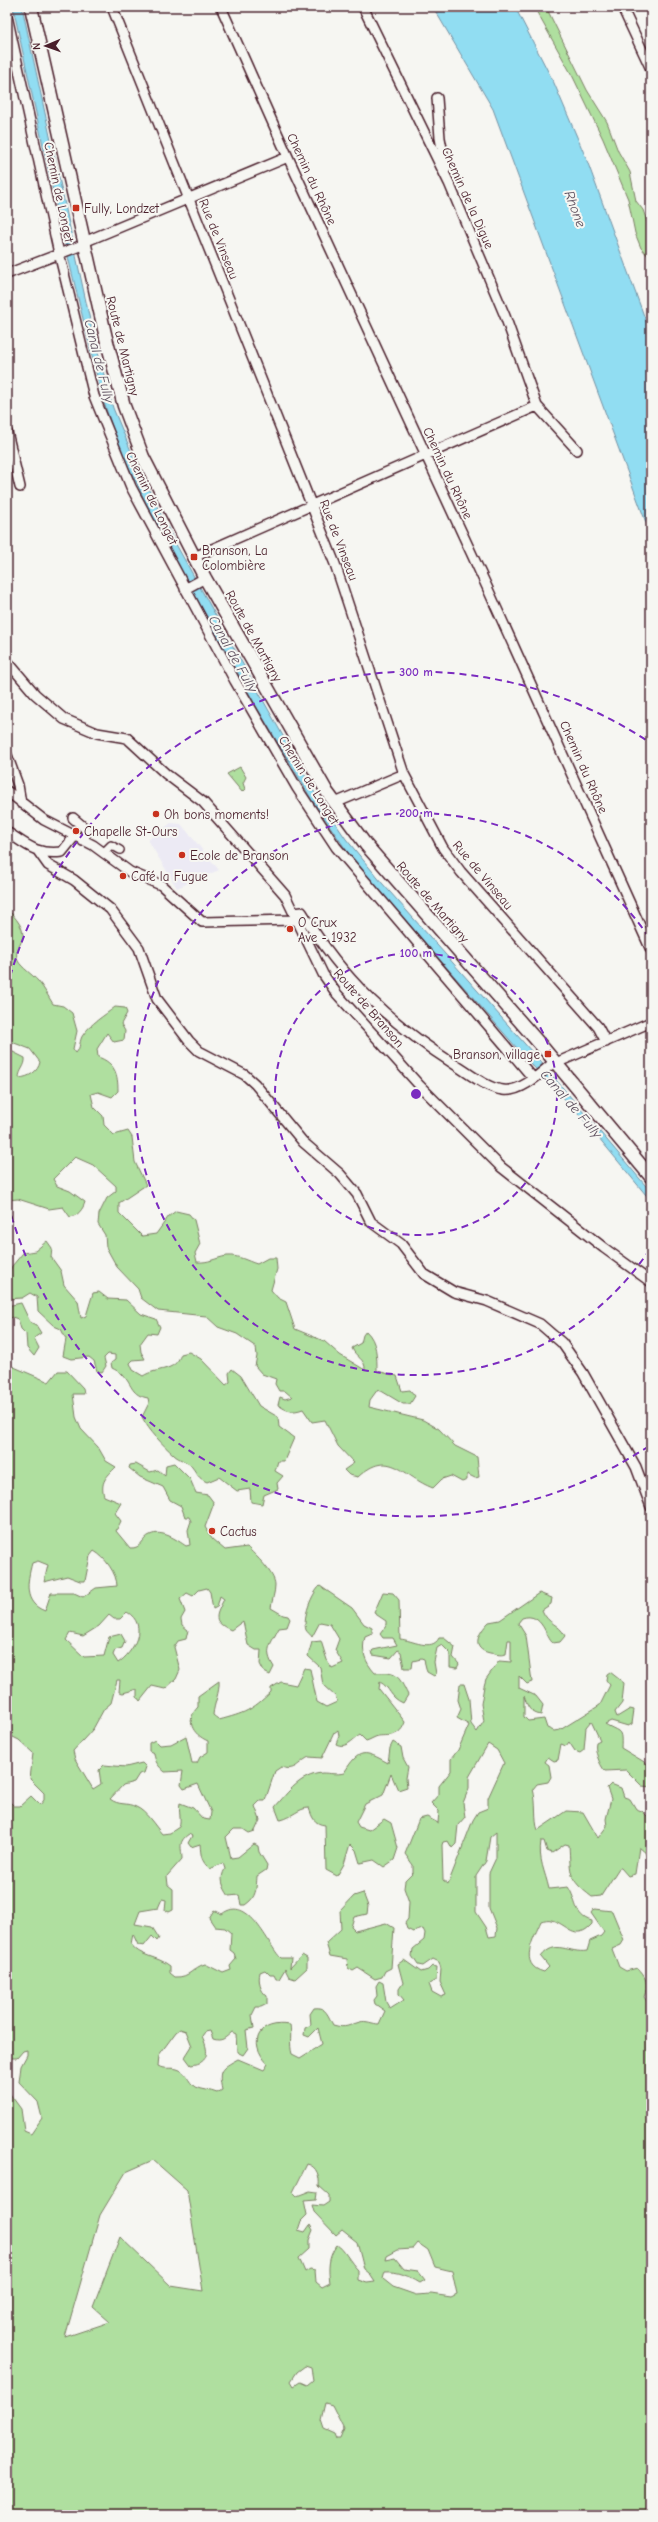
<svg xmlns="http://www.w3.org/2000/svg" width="658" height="2522" font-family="'Comic Neue',sans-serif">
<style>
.built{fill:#eceaf4}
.green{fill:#afdf9f;stroke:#7c7f65;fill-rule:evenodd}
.water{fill:#91ddf2;stroke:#7591a2}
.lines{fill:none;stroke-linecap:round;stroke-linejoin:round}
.pedestrian-casing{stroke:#4a1f2b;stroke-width:10}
.minor-casing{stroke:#4a1f2b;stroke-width:12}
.secondary-casing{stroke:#4a1f2b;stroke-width:15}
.pedestrian{stroke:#f6f6f2;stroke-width:7}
.minor{stroke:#f6f6f2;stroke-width:9}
.secondary{stroke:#f6f6f2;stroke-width:12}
.ring{fill:none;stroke:#7b2cbf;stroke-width:2;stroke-dasharray:7 5}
.poi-dot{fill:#c8321e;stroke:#f6f6f2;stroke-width:1.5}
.labels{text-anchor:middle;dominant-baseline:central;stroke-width:4;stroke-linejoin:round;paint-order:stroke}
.street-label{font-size:13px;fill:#4a1f2b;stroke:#f6f6f2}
.poi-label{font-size:13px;fill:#4a1f2b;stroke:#f6f6f2;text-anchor:start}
.water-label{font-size:14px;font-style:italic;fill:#5c4e5d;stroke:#f6f6f2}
.centre{fill:#7b2cbf;stroke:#f6f6f2;stroke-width:2}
.ring-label{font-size:12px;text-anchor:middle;font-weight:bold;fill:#7b2cbf;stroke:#f6f6f2;stroke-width:4;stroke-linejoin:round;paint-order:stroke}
</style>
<rect width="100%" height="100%" fill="#f6f6f2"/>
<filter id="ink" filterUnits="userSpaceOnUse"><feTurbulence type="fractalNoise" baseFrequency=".025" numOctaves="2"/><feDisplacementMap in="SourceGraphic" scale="8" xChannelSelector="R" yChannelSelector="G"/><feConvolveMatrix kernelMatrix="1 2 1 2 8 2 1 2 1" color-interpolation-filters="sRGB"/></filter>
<g filter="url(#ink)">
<!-- built -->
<path class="built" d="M 171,823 L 181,824 L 219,870 L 177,888 L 148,840 Z"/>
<!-- green -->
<path class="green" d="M 534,7 L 546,7 L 587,90 L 607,122 L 618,151 L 630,172 L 636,201 L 643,210 L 651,233 L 651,259 L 641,248 L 635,233 L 628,199 L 603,139 L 573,77 Z
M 240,767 L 246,777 L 243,783 L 245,789 L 242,792 L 227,774 Z
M 7,909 C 40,941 10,943 18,961 C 22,968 32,974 38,981 C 44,988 48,996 53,1004 L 63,1006 L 72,1013 L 77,1031 L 73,1049 L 76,1053 C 81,1048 79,1040 83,1035 C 91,1023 104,1016 115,1007 L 125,1008 L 127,1013 L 121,1024 L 125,1031 L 124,1040 L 114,1042 L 107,1033 L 97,1049 L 98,1057 C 115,1063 118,1074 118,1091 L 112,1097 L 98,1092 L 91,1094 L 94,1107 L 103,1116 L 104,1125 L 114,1135 L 128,1131 L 132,1137 L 135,1162 L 146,1185 L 119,1203 L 119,1213 L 142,1236 L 156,1234 L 169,1216 L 176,1211 L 189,1214 L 194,1220 L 200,1244 L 195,1253 L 197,1262 C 209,1263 215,1258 227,1256 C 238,1255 247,1261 257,1264 L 268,1258 L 276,1258 L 277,1269 L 271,1290 L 278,1298 L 286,1302 L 295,1329 L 324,1341 L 340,1355 L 365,1370 C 366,1359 355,1357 352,1348 L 361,1343 L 363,1335 L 366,1331 C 377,1341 377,1357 377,1371 L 397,1376 L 402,1391 L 410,1390 L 415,1396 L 410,1404 L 403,1404 L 378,1389 L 370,1400 L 369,1407 L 423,1420 L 439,1429 L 455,1446 L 477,1457 L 479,1477 L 475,1478 L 467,1474 L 467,1480 L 462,1482 L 451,1476 L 442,1479 L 433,1488 C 403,1477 390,1447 358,1477 L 349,1475 L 344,1470 L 354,1463 L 338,1446 L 325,1420 L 312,1422 L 303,1409 C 292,1413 287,1411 278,1405 L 280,1397 L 285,1399 L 292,1397 L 285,1391 L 279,1391 L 275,1384 L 276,1379 L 262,1374 L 255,1366 L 257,1356 L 256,1347 L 237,1334 L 218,1327 L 206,1316 L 158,1311 L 141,1298 L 138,1289 L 117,1267 L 106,1247 L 105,1235 L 98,1224 L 99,1214 L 107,1198 L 116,1191 L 116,1186 L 93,1165 L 75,1157 L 53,1179 L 57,1186 L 70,1191 L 85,1202 C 83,1209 78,1216 70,1217 L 63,1207 L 49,1209 L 18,1199 L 7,1200 L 7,1049 L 25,1058 C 26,1066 19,1070 19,1078 C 29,1077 38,1072 40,1062 L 30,1049 L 9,1041 L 7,1044 Z
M 47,1241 L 52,1248 L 51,1257 L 61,1271 L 64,1285 L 78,1301 L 81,1318 L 86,1316 L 93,1293 L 99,1292 L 108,1299 L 126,1300 L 141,1314 L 156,1319 L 160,1327 L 157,1334 L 148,1333 L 140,1344 L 141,1352 L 145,1359 L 133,1360 L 130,1363 L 133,1370 L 143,1376 C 157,1367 175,1373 181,1354 L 189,1352 L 201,1359 L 226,1385 L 230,1382 L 229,1373 L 232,1369 L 241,1376 L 259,1406 L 278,1417 L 279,1427 L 294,1438 L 284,1461 L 278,1461 L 275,1471 L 283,1476 L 277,1483 L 278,1489 L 264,1495 L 262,1504 L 251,1502 L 250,1489 L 237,1491 L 219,1477 L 207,1482 C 198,1478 198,1475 192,1467 C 189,1462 179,1460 174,1455 C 163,1445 149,1431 142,1417 L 149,1403 L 148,1398 C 131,1395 133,1386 123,1375 C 121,1372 115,1370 112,1368 L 111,1363 L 115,1360 L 115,1355 L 108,1354 L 104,1358 L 106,1366 L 102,1372 L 97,1371 L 94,1361 L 89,1357 L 71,1359 L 63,1356 L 66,1339 L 61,1329 L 54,1326 L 38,1311 L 37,1297 L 30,1293 L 22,1298 L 7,1299 L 7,1278 L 12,1266 L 23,1253 L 35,1251 Z
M 21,1303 L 30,1322 L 36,1325 L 41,1333 L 34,1338 L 39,1348 L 34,1356 L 27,1348 L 26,1334 L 21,1329 L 18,1319 L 12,1317 L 8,1321 L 7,1328 L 7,1306 Z
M 7,1364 L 49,1382 L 58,1371 L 67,1371 L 83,1388 L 84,1394 L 73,1394 L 76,1417 L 81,1429 L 98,1447 L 106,1461 L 116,1467 C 106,1477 100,1482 104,1496 L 121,1503 L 115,1513 L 121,1521 L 116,1531 L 130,1548 C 142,1549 142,1538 150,1535 C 162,1529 177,1540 186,1546 L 190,1545 L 188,1530 L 191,1521 L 189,1517 L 185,1517 L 181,1506 L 170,1500 L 163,1487 L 140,1477 L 129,1468 L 130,1465 L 136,1464 L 150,1472 L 158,1470 L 165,1476 L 166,1465 L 174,1463 L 190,1479 L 196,1493 L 208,1495 L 214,1503 L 205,1527 L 212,1539 L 225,1550 L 247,1547 C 255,1555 275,1573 275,1585 C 275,1593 272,1600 271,1608 L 283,1615 L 288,1616 L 290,1619 L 287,1627 L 279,1628 C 271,1644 263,1650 274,1667 L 270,1675 L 264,1672 L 260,1664 L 261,1650 L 256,1650 L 248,1645 L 243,1621 L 231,1630 C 211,1621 216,1616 224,1599 L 220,1596 L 217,1607 L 213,1609 L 210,1592 L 207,1588 L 199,1590 L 193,1596 L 187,1593 L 180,1599 L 185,1612 L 181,1619 L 182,1625 L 188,1630 L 186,1639 L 178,1641 L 174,1647 L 180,1670 L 176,1679 L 165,1689 L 152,1686 L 140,1701 L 137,1697 L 137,1689 L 123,1693 L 119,1692 L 120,1680 L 117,1680 L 111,1703 L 104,1709 L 93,1729 L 73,1751 L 75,1759 L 93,1789 L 101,1784 L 99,1770 L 104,1765 L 126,1767 L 142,1763 L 146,1767 L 144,1773 L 139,1774 L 134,1782 L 123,1785 L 110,1799 C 119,1806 127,1802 136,1807 C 146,1811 155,1826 162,1834 L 170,1833 L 179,1827 C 182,1818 178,1812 180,1803 L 193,1808 L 203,1819 L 210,1820 L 211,1812 L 198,1784 L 184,1789 L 181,1785 L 183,1771 L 165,1772 C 158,1766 155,1762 154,1753 L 149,1751 L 149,1743 L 155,1740 L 160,1745 L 171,1744 L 186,1736 L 192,1763 L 197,1763 L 200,1757 L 208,1752 L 208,1741 C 192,1734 185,1720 198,1707 L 198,1696 L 219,1681 C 220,1692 214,1703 213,1715 L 219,1720 C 245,1713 251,1711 271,1692 L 271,1688 L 281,1682 L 296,1685 L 304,1668 L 310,1669 L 317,1702 L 326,1707 L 337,1702 L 336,1697 L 323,1685 L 320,1667 L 308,1656 L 312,1642 L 321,1641 L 327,1660 L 332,1668 L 343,1663 L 335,1650 L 339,1639 L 330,1624 L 320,1622 L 312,1637 C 311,1635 307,1632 306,1630 C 302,1618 312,1593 320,1586 L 352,1608 L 364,1624 L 372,1628 L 372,1634 L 365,1637 C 361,1651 365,1662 375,1673 C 398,1672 398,1675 408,1695 L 403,1703 C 389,1697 391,1688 380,1682 L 379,1689 L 405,1722 C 400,1737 390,1735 378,1736 C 374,1737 370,1740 366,1741 L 360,1735 C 352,1740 346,1749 336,1744 L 339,1736 L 338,1730 L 334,1733 L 322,1758 L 309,1757 C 297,1763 296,1772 281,1767 L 275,1771 L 265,1801 L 260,1801 L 255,1806 L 260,1820 L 255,1831 L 249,1833 L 243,1829 L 234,1829 L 226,1837 L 231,1858 L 238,1857 L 254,1844 L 258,1846 L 259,1852 L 267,1865 L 266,1870 L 257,1876 C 256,1889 257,1897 245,1905 L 241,1905 L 239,1895 L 229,1896 C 223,1887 219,1879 225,1869 L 223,1863 L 210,1869 C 201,1861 201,1856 200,1844 L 191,1847 L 188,1843 L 192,1836 L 189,1834 C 177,1842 182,1848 182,1859 L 167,1876 L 168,1885 L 173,1889 L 173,1910 L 169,1912 L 165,1910 L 166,1900 L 162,1899 L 158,1908 L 140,1911 L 135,1924 L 152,1927 L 159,1938 L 157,1941 L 152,1936 L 144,1946 L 138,1945 L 133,1934 L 131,1944 C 139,1957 158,1956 170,1966 L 170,1973 L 175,1977 C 190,1978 193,1967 205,1964 L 223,1973 L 231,1970 L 230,1966 L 236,1959 L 234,1953 L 230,1950 L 231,1933 L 225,1928 L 215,1927 L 209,1918 L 214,1910 L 222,1914 C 249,1893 268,1946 281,1958 L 291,1958 L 290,1968 L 302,1955 L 307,1958 L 307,1968 L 295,1979 L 289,1977 L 285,1969 L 279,1979 L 276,1979 L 274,1975 L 270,1975 L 265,1970 L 260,1972 C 258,1981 260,1991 267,1996 L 267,2004 L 261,2007 L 256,2007 L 252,2015 L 254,2028 L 246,2030 L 248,2048 L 243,2055 L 237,2052 L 236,2034 L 232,2032 C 225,2038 222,2042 213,2039 L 210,2031 L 205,2032 L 202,2036 C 208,2049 211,2063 191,2065 L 185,2057 L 192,2046 L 186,2031 L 180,2029 L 176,2032 L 159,2055 L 158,2066 C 165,2070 170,2067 177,2069 C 186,2071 188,2082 195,2087 C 201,2090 210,2090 217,2093 L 222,2090 C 218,2070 220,2069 238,2059 L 264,2070 L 268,2064 C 246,2041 260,2020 290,2025 C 292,2035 289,2044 292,2054 L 300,2058 L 322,2044 L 318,2028 L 309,2037 L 304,2035 L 305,2028 L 311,2025 L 310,2014 L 314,2008 C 326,2006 328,2016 333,2025 C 347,2029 348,2025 360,2022 C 366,2020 373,2024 379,2024 L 385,2011 L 375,2004 L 374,2000 L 377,1996 L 376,1986 L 379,1981 L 383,1983 L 386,2002 L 390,2009 L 404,2000 L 399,1994 L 399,1989 L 403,1983 L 398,1964 L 404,1960 L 421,1972 L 428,1970 L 432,1966 L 437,1967 L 436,1980 L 429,1984 L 432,1992 L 441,1997 L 446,1995 L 440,1982 L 441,1969 L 439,1962 L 433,1959 L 423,1966 L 418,1965 L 412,1956 L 413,1949 L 424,1940 L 425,1933 L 423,1929 L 413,1932 L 407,1929 L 405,1923 L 408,1919 L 409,1902 L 404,1888 L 405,1881 L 413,1873 L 413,1865 L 405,1854 L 419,1819 L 427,1817 L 438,1823 L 439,1811 L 431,1803 L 439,1794 L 439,1786 L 451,1771 L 451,1759 L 458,1750 L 469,1725 L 457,1718 L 461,1709 L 458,1700 L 460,1684 L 464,1684 L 469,1699 L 471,1724 L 477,1732 L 484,1721 L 481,1704 L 484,1686 L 486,1679 L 499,1661 L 511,1662 L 511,1640 L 508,1640 L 506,1654 C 499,1656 497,1654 490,1653 C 470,1649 478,1633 489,1622 L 500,1620 L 539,1593 L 552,1598 L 551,1604 L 542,1610 C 548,1625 559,1623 565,1636 L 560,1642 L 553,1643 C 546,1639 543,1611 522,1618 L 518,1623 L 526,1636 L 532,1682 L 527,1684 L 519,1676 L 519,1688 L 536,1696 L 543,1705 L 541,1715 C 529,1713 527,1705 524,1696 L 524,1717 L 528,1721 L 544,1719 L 547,1728 L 554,1731 L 560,1730 L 600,1705 L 610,1685 L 606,1680 L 607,1674 L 610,1672 L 624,1683 L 622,1703 L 615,1712 L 617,1717 L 630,1709 L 634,1710 L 632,1724 L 628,1726 L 611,1721 L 605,1724 C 620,1733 622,1728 621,1748 L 651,1766 L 651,1787 L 642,1786 L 626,1770 L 605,1771 C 599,1764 594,1750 596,1742 L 600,1740 L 591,1721 L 586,1727 L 584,1750 L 580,1753 L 575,1751 L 569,1742 L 566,1746 L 561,1744 L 558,1760 L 554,1761 L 548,1757 L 545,1762 L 549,1765 L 551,1777 L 548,1782 L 537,1784 L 533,1789 C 537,1803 534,1821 538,1830 L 566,1811 L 583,1812 L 598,1838 L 607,1826 L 606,1819 L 611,1799 L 607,1788 L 611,1784 L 621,1788 L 624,1797 L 630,1799 L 636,1809 L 642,1811 L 651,1820 L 651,1854 L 648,1855 L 639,1847 L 635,1874 L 628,1876 L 621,1868 L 619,1868 L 601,1896 L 592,1897 C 567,1878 571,1874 569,1845 L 565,1844 L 552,1853 L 547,1851 L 544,1841 L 541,1841 C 538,1860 545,1871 549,1889 L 568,1887 C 577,1899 573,1916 592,1921 L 592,1924 C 575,1943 567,1923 551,1920 C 549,1919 544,1920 541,1921 C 534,1938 517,1965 544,1972 L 549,1967 L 541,1957 C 555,1938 569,1954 587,1951 L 590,1941 L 601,1936 L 604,1932 L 591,1913 L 594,1909 L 612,1911 L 624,1940 L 621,1945 L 612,1949 L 619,1967 L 626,1971 L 637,1968 C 647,1978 649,1984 644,1997 L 651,2007 L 651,2515 L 7,2515 L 7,2090 L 21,2109 L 24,2131 L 31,2134 L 42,2118 L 38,2102 L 19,2082 L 21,2066 L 27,2055 L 27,2050 L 23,2051 L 17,2058 L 10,2058 L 7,2056 L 7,1799 L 14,1806 L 20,1806 L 31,1796 L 40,1805 L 44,1800 L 44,1793 L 30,1779 L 33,1753 L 19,1740 L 7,1734 ZM 94,1551 C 105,1557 117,1574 117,1586 L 96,1588 L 83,1597 L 74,1593 L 51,1593 L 45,1611 C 23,1603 27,1582 32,1563 L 38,1561 L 48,1565 L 44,1582 L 67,1576 L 80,1581 L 85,1581 L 90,1556 ZM 127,1612 C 149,1625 134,1652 118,1663 L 113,1655 L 115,1650 L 122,1648 L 125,1641 L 121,1634 L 109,1637 L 104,1656 L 84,1657 L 66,1640 L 70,1633 L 83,1636 L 99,1626 L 109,1615 L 114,1619 L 120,1619 ZM 488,1744 L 497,1750 L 504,1763 L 488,1798 L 488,1808 L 478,1812 L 473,1820 L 448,1884 L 443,1880 L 442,1845 L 443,1842 L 448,1841 L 452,1848 L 456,1844 L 458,1825 L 465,1817 L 463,1803 L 469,1788 L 469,1777 ZM 496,1832 L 496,1858 L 489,1873 L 489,1908 L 497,1928 L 496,1936 L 489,1937 L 486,1927 L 476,1912 L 476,1876 L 486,1861 L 490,1837 ZM 153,2160 L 187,2190 L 203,2291 L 171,2286 L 120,2237 L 93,2307 L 110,2322 L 65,2337 L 100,2215 L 126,2172 ZM 307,2164 C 317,2166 320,2177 319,2186 L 329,2195 L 329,2202 L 323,2206 L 312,2205 L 314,2212 L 336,2235 L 342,2230 L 357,2242 L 364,2269 L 369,2273 L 375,2282 L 367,2283 L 358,2280 L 358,2270 C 350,2262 344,2249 337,2245 C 328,2256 328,2269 330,2283 L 322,2287 L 316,2282 L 315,2270 L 310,2269 L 305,2272 L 299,2258 L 309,2249 L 309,2240 L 313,2230 L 310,2225 L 305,2232 L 298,2230 L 301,2221 L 307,2215 L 304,2200 L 316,2199 L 317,2192 L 310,2191 L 297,2196 L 293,2192 ZM 418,2243 L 428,2250 L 435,2267 L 452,2271 L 457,2294 L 451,2297 L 431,2294 L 416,2295 L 393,2287 L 383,2279 L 385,2272 C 399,2271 408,2276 420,2283 L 425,2280 L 418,2271 L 404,2269 L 395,2258 L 385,2260 L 386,2256 L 397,2250 L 413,2249 ZM 305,2366 L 311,2368 L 313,2380 L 307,2385 L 300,2382 L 294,2386 L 291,2381 L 297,2372 ZM 325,2403 L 332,2405 L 344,2429 L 340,2439 L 337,2439 L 335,2434 L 324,2429 L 321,2420 Z
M 383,1592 L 393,1593 L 399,1600 L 400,1639 C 412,1640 432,1652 439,1638 L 444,1638 L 455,1647 L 453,1657 L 459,1664 L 457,1668 L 450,1667 L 450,1653 L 442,1645 L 437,1648 L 434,1662 L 436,1674 L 434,1676 L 427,1672 L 424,1660 L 421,1659 L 413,1661 L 412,1668 L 404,1668 L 401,1652 L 398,1650 L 391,1658 L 373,1655 L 372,1651 L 373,1650 L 397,1645 L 393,1638 L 383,1638 L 380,1634 L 386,1626 L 386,1621 L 374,1613 Z
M 393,1742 L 401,1747 L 403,1758 L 408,1767 L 406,1778 L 407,1787 L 398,1790 L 391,1774 L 383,1795 L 365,1804 L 356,1822 L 359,1827 L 369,1830 L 384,1819 L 391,1823 L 398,1848 L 394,1860 L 384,1867 L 374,1860 L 360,1863 L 356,1850 L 350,1844 L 344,1864 L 337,1876 L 326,1870 L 325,1825 C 314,1824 312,1817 309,1808 C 299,1808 292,1817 280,1820 L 275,1807 C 288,1792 300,1775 322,1773 C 330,1773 336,1775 344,1773 C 359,1748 365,1750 388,1763 L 390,1748 Z
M 363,1893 L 368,1906 L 367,1914 L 354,1917 L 351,1927 L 355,1931 L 386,1923 L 394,1928 L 391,1968 L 385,1971 L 382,1977 L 375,1979 L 358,1968 L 353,1971 L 348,1968 L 347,1959 L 330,1956 L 326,1943 L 341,1929 L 340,1911 L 354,1896 Z"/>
<!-- water -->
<path class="water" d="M 13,7 L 22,7 L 93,334 L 113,408 L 139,470 L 173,539 L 316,795 L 346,839 L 382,883 L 540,1061 L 651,1192 L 651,1201 L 579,1114 L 530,1063 L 353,860 L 312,800 L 256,706 L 160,532 L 119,447 L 102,397 L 61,228 Z
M 433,7 L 515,7 L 554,83 L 586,158 L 651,335 L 651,536 L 493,109 Z"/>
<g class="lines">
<defs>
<path id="pedestrian" d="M 103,853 L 111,845 L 120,850"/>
<path id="minor" d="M 112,7 L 335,564 L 404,774 L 443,848 L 461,872 L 598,1027 L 606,1042
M 221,7 L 288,157 L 487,587 L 651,950
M 363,7 L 449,183 L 505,316 L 537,406 L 577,450
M 622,7 L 651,69
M 7,16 L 58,249 L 94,396 L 131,487 L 235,681 L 297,788 L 336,847 L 533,1078
M 437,98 L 440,138 L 446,169
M 84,242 L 288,157
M 7,274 L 85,244
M 7,432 L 20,487
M 194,557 L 537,406
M 185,589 L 205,578
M 7,661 L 35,694 L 64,719 L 97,733 L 127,738 L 166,774 L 203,802 L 285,895 L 323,974 L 337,994 L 420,1086 L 501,1167 L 604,1248 L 651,1282
M 7,755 L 18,785 L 21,803
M 7,791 L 44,820 L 93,845 L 130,872 L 161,885 L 202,922 L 295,920
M 335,803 L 404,774
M 73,818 L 87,830 L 83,841
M 7,832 C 27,845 36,855 62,852 L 74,837
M 38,851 L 48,865 L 74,880 L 110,909 L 139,948 L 157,999 L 189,1041 L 199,1051 L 245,1075 L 255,1084 L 303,1142 L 340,1174 L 357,1194 L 371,1222 L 401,1244 L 424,1274 L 454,1292 L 487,1301 L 540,1324 L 562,1343 L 583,1373 L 636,1467 L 651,1507
M 294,913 L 302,912 C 343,980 391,1024 457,1066 C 471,1075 487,1088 503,1090 C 521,1093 542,1072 554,1062
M 556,1063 L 651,1022"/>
<path id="secondary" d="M 31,7 L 106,338 L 124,406 L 143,457 L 205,578 L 327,792 L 366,845 L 545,1050 L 651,1177"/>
</defs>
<!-- pedestrian casing -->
<use href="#pedestrian" class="pedestrian-casing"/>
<!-- minor casing -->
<use href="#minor" class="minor-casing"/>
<!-- secondary casing -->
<use href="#secondary" class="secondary-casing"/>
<!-- pedestrian -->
<use href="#pedestrian" class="pedestrian"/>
<!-- minor -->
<use href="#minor" class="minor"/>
<!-- secondary -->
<use href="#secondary" class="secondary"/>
</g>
</g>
<!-- distance rings -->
<g class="ring">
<circle cx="416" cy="1094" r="141"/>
<path d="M650 1249A281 281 0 1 1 650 939"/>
<path d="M649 1446A422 422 0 0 1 7 1200M7 988A422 422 0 0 1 649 742"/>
</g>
<!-- markers -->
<g class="poi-dot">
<rect x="72" y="204" width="8" height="8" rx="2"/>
<rect x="190" y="553" width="8" height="8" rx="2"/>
<circle cx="156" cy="814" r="4"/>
<circle cx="76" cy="831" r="4"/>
<circle cx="182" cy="855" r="4"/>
<circle cx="123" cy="876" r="4"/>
<circle cx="290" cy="929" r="4"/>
<rect x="544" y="1050" width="8" height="8" rx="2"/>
<circle cx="212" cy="1531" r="4"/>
</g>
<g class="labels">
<!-- street labels -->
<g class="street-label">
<text transform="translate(312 179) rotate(65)">Chemin du Rhône</text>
<text transform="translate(59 192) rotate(78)">Chemin de Longet</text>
<text transform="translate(468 198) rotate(66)">Chemin de la Digue</text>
<text transform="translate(219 239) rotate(68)">Rue de Vinseau</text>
<text transform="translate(123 346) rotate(76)">Route de Martigny</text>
<text transform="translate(448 473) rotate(65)">Chemin du Rhône</text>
<text transform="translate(152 498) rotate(64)">Chemin de Longet</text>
<text transform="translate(339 540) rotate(69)">Rue de Vinseau</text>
<text transform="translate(254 636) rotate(61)">Route de Martigny</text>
<text transform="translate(584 767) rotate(66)">Chemin du Rhône</text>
<text transform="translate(309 780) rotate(58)">Chemin de Longet</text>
<text transform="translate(483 875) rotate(50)">Rue de Vinseau</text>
<text transform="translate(433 902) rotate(49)">Route de Martigny</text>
<text transform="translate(369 1008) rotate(49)">Route de Branson</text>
</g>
<!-- poi labels -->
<g class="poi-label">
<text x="84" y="208">Fully, Londzet</text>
<text x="202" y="550">Branson, La<tspan x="202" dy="15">Colombière</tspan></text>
<text x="164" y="814">Oh bons moments!</text>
<text x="84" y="831">Chapelle St-Ours</text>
<text x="190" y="855">Ecole de Branson</text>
<text x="131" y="876">Café la Fugue</text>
<text x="298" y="922">O Crux<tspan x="298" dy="15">Ave - 1932</tspan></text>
<text x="540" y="1054" text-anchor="end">Branson, village</text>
<text x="220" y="1531">Cactus</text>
</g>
<!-- water labels -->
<g class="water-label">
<text transform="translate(575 209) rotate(70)">Rhone</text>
<text transform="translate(99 361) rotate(76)">Canal de Fully</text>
<text transform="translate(233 654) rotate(61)">Canal de Fully</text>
<text transform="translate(571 1104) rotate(49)">Canal de Fully</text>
</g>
</g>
<circle cx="416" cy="1094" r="6" class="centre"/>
<g class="ring-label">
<text x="416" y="676">300 m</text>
<text x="416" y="817">200 m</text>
<text x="416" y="957">100 m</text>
</g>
<!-- margin -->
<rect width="658" height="2522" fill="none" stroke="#f6f6f2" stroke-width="24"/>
<rect x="12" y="12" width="634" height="2498" fill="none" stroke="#4a1f2b" stroke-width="1.5" filter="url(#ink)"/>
<!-- north arrow -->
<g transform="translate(46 46) rotate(268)" stroke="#f6f6f2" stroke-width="3" paint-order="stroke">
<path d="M0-3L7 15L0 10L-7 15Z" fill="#4a1f2b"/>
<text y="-6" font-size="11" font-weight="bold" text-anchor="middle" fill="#4a1f2b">N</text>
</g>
</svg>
